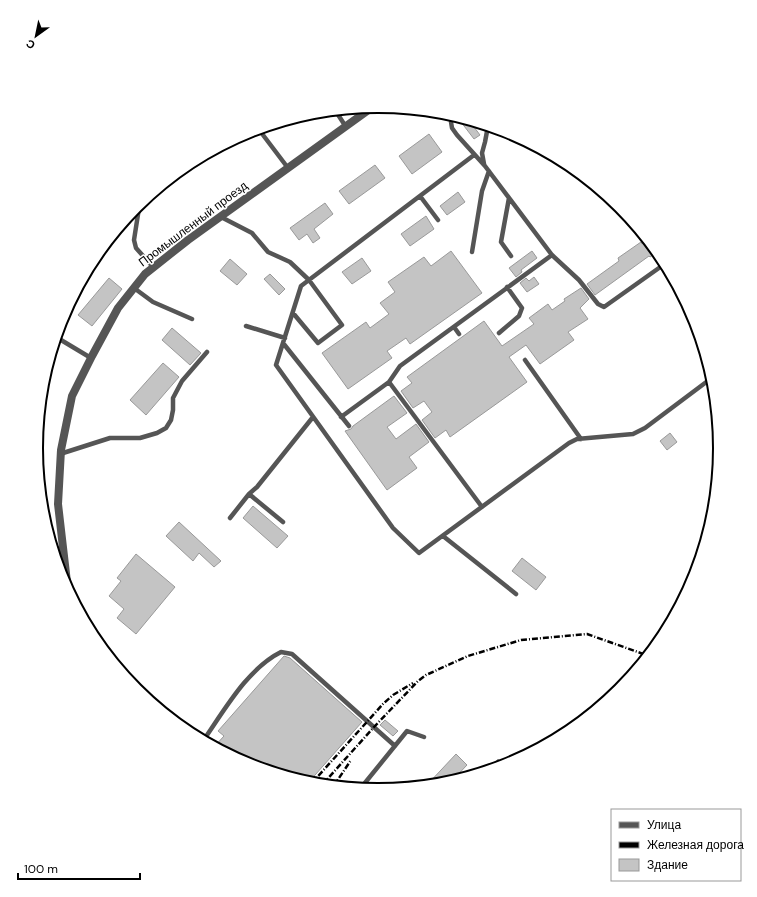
<svg xmlns="http://www.w3.org/2000/svg" width="757" height="897" font-family="'DM Sans',sans-serif">
<style>
.building{fill:#c4c4c4;stroke:#999}
.lines{fill:none;stroke-linecap:round;stroke-linejoin:round}
.lane{stroke:#555;stroke-width:4.5}
.street{stroke:#555;stroke-width:8}
.rail{stroke:#000;stroke-width:2.5;stroke-dasharray:6 2 1 2;stroke-linecap:butt}
.labels{text-anchor:middle;dominant-baseline:central;stroke-width:3;stroke-linejoin:round;paint-order:stroke}
.street-label{font-size:12px;fill:#000;stroke:#fff}
.rim{fill:none;stroke:#000;stroke-width:2}
</style>
<rect width="100%" height="100%" fill="#fff"/>
<!-- building -->
<path class="building" d="M 465,119 L 468,119 L 480,135 L 474,139 L 461,122 Z
M 429,134 L 442,152 L 412,174 L 399,156 Z
M 375,165 L 385,178 L 349,204 L 339,191 Z
M 458,192 L 465,202 L 447,215 L 440,206 Z
M 325,203 L 333,214 L 314,229 L 320,238 L 313,243 L 307,234 L 299,240 L 290,228 Z
M 426,216 L 434,229 L 410,246 L 401,234 Z
M 648,240 L 658,252 L 650,257 L 649,256 L 595,295 L 587,284 L 619,261 L 618,258 L 641,242 L 642,244 Z
M 451,251 L 482,293 L 410,344 L 406,338 L 387,351 L 392,358 L 348,389 L 322,353 L 366,322 L 370,328 L 389,314 L 380,303 L 395,292 L 388,282 L 424,257 L 431,266 Z
M 532,251 L 537,258 L 521,270 L 522,272 L 516,277 L 509,268 Z
M 362,258 L 371,271 L 352,284 L 342,272 Z
M 230,259 L 247,274 L 237,285 L 220,271 Z
M 270,274 L 285,289 L 279,295 L 264,279 Z
M 534,277 L 539,284 L 527,292 L 520,283 L 526,278 L 529,281 Z
M 109,278 L 122,289 L 92,326 L 78,315 Z
M 581,288 L 589,299 L 580,308 L 588,319 L 568,332 L 574,340 L 540,364 L 526,345 L 509,357 L 527,382 L 450,437 L 446,430 L 435,438 L 422,420 L 432,412 L 424,401 L 413,408 L 401,391 L 412,383 L 407,377 L 484,321 L 502,346 L 534,324 L 529,318 L 548,304 L 552,310 L 565,301 L 564,299 Z
M 172,328 L 201,353 L 190,365 L 162,340 Z
M 163,363 L 179,377 L 146,415 L 130,400 Z
M 394,396 L 407,413 L 387,427 L 396,439 L 416,424 L 429,442 L 409,457 L 417,468 L 387,490 L 345,431 L 351,429 L 353,426 Z
M 670,433 L 677,442 L 667,450 L 660,441 Z
M 253,506 L 288,536 L 277,548 L 243,518 Z
M 179,522 L 221,561 L 214,567 L 199,553 L 193,561 L 166,536 Z
M 136,554 L 175,587 L 136,634 L 117,618 L 124,609 L 109,596 L 121,581 L 117,578 Z
M 522,558 L 546,577 L 536,590 L 512,571 Z
M 284,656 L 290,658 L 362,722 L 308,783 L 247,765 L 214,747 L 224,736 L 218,731 Z
M 385,720 L 398,731 L 393,736 L 380,725 Z
M 456,754 L 467,765 L 450,783 L 426,786 Z
M 498,759 L 505,766 L 486,772 Z"/>
<g class="lines">
<!-- lane -->
<path class="lane" d="M 335,110 L 346,127
M 453,115 L 451,122 L 452,128 L 457,135 L 485,166 L 552,255 L 579,280 L 598,304 L 604,307 L 666,263
M 260,131 L 288,168
M 474,155 L 301,286 L 276,365 L 393,528 L 419,553 L 569,443 L 577,439 L 633,434 L 645,428 L 713,377
M 484,164 L 482,153 L 485,142 L 488,126
M 420,196 L 438,220
M 509,198 L 501,242 L 511,256
M 139,208 L 134,240 L 136,248 L 153,267
M 221,217 L 252,233 L 268,252 L 290,262 L 309,280 L 342,325 L 318,343 L 293,313
M 472,252 L 482,191 L 489,171
M 134,288 L 153,302 L 192,319
M 246,326 L 285,338
M 454,327 L 459,334
M 499,333 L 519,316 L 522,308 L 507,287
M 56,337 L 91,358
M 283,343 L 349,426
M 525,360 L 581,439
M 389,382 L 482,507
M 341,417 L 389,382 L 400,366 L 552,255
M 60,454 L 110,438 L 140,438 L 157,433 L 166,428 L 171,420 L 173,410 L 173,398 L 182,381 L 207,352
M 249,494 L 283,522
M 230,518 L 249,494 L 257,487 L 313,417
M 443,536 L 516,594
M 203,741 C 224,711 247,669 281,652 L 292,654 L 395,746
M 360,789 L 407,731 L 424,737"/>
<!-- street -->
<path class="street" d="M 68,591 L 58,504 L 61,450 L 72,396 L 92,356 L 118,308 L 145,274 L 188,240 L 374,106"/>
<!-- rail -->
<path class="rail" d="M 311,784 L 383,704 L 393,695 L 413,683
M 322,785 L 374,727 L 418,681 L 426,675 L 468,656 L 521,640 L 587,634 L 649,656
M 333,787 L 351,760"/>
</g>
<g class="labels">
<!-- street labels -->
<g class="street-label">
<text transform="translate(193 224) rotate(-37)">Промышленный проезд</text>
</g>
</g>
<!-- crop -->
<path d="M0 0H757V897H0ZM43 448a335 335 0 1 1 670 0a335 335 0 1 1-670 0Z" fill="#fff" fill-rule="evenodd"/>
<path class="rim" d="M43 448a335 335 0 1 1 670 0a335 335 0 1 1-670 0Z"/>
<!-- legend -->
<rect x="611" y="809" width="130" height="72" fill="#ffffff" stroke="#999999"/>
<rect x="619" y="822" width="20" height="6" fill="#555555" stroke="#999999"/>
<text x="647" y="829" font-size="12" fill="#000000">Улица</text>
<rect x="619" y="842" width="20" height="6" fill="#000000" stroke="#999999"/>
<text x="647" y="849" font-size="12" fill="#000000">Железная дорога</text>
<rect x="619" y="859" width="20" height="12" fill="#c4c4c4" stroke="#999999"/>
<text x="647" y="869" font-size="12" fill="#000000">Здание</text>
<!-- north arrow -->
<g transform="translate(36 36) rotate(213)" stroke="#ffffff" stroke-width="3" paint-order="stroke">
<path d="M0-3L7 15L0 10L-7 15Z" fill="#000000"/>
<text y="-6" font-size="11" font-weight="bold" text-anchor="middle" fill="#000000">С</text>
</g>
<!-- scale -->
<path d="M18 873v6h122v-6" fill="none" stroke="#000000" stroke-width="2"/>
<text x="24" y="873" font-size="12" fill="#000000" stroke="#ffffff" stroke-width="3" paint-order="stroke">100 m</text>
</svg>
